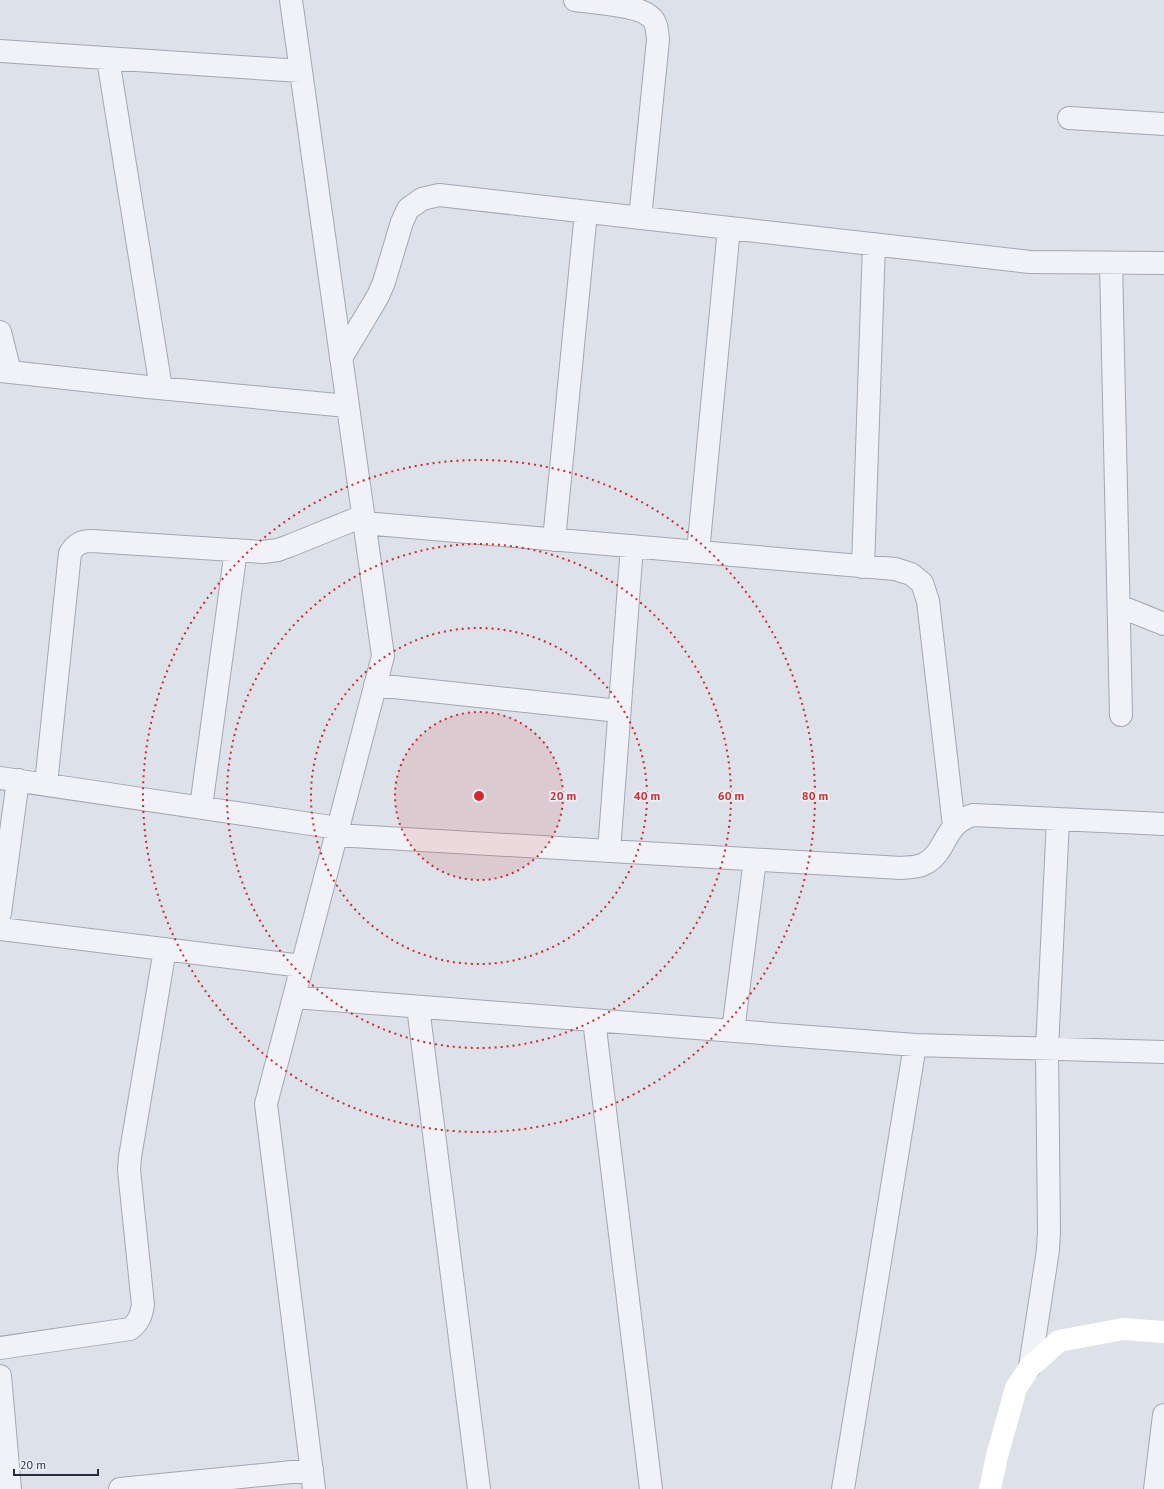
<svg xmlns="http://www.w3.org/2000/svg" width="1164" height="1489" font-family="'PT Sans',sans-serif">
<style>
.lines{fill:none;stroke-linecap:round;stroke-linejoin:round}
.street-casing{stroke:#a2a7b3;stroke-width:24}
.street{stroke:#f0f2f7;stroke-width:22}
.secondary{stroke:#fff;stroke-width:22}
.ring{fill:none;stroke:#d62828;stroke-width:2;stroke-dasharray:2 4}
.centre{fill:#d62828;stroke:#edf0f6;stroke-width:2}
.ring-label{font-size:12px;text-anchor:middle;font-weight:bold;fill:#d62828;stroke:#edf0f6;stroke-width:3.5;stroke-linejoin:round;paint-order:stroke}
</style>
<rect width="100%" height="100%" fill="#dde1e9"/>
<g class="lines">
<defs>
<path id="street" d="M 291,0 L 383,656 L 266,1104 L 314,1489
M 575,0 C 593,3 635,5 648,15 C 657,20 657,30 658,40 L 640,218
M 0,51 L 301,71
M 108,59 L 161,388
M 1069,118 L 1164,124
M 1111,263 L 1121,715
M 0,332 L 10,372
M 341,358 L 378,296 L 384,282 L 402,222 L 408,209 L 422,199 L 439,195 L 1030,262 L 1164,263
M 0,371 L 148,387 L 347,406
M 364,523 L 895,569 L 911,574 L 922,583 L 928,601 L 954,826
M 554,540 L 586,212
M 698,552 L 729,228
M 863,567 L 874,244
M 1119,606 L 1164,624
M 375,685 L 619,711
M 0,778 L 338,828
M 46,784 L 70,553 C 76,544 81,541 92,541 L 263,552 L 278,550 L 289,546 L 363,516
M 201,807 L 236,550
M 336,835 L 901,868 C 909,867 918,868 926,863 C 948,850 943,824 973,815 L 1164,824
M 609,851 L 632,546
M 0,913 L 18,780
M 0,929 L 302,966
M 294,997 L 915,1045 L 1164,1052
M 418,1007 L 479,1489
M 594,1020 L 651,1489
M 733,1031 L 755,860
M 0,1348 L 130,1329 C 139,1322 141,1316 143,1305 L 129,1170 L 130,1157 L 165,949
M 1030,1367 L 1048,1250 L 1049,1232 L 1047,1049 L 1058,819
M 0,1376 L 10,1489
M 120,1489 L 312,1470
M 843,1489 L 915,1045
M 1155,1489 L 1164,1415"/>
</defs>
<!-- street casing -->
<use href="#street" class="street-casing"/>
<!-- street -->
<use href="#street" class="street"/>
<!-- secondary -->
<path class="secondary" d="M 990,1489 L 997,1456 L 1016,1388 L 1030,1367 L 1059,1341 L 1123,1329 L 1164,1332"/>
</g>
<!-- distance rings -->
<circle cx="479" cy="796" r="84" fill="#d62828" fill-opacity=".12"/>
<g class="ring">
<circle cx="479" cy="796" r="84"/>
<circle cx="479" cy="796" r="168"/>
<circle cx="479" cy="796" r="252"/>
<circle cx="479" cy="796" r="336"/>
</g>
<circle cx="479" cy="796" r="6" class="centre"/>
<g class="ring-label">
<text x="563" y="800">20 m</text>
<text x="647" y="800">40 m</text>
<text x="731" y="800">60 m</text>
<text x="815" y="800">80 m</text>
</g>
<!-- scale -->
<path d="M14 1469v6h84v-6" fill="none" stroke="#252d41" stroke-width="2"/>
<text x="20" y="1469" font-size="12" fill="#252d41" stroke="#edf0f6" stroke-width="3" paint-order="stroke">20 m</text>
</svg>
